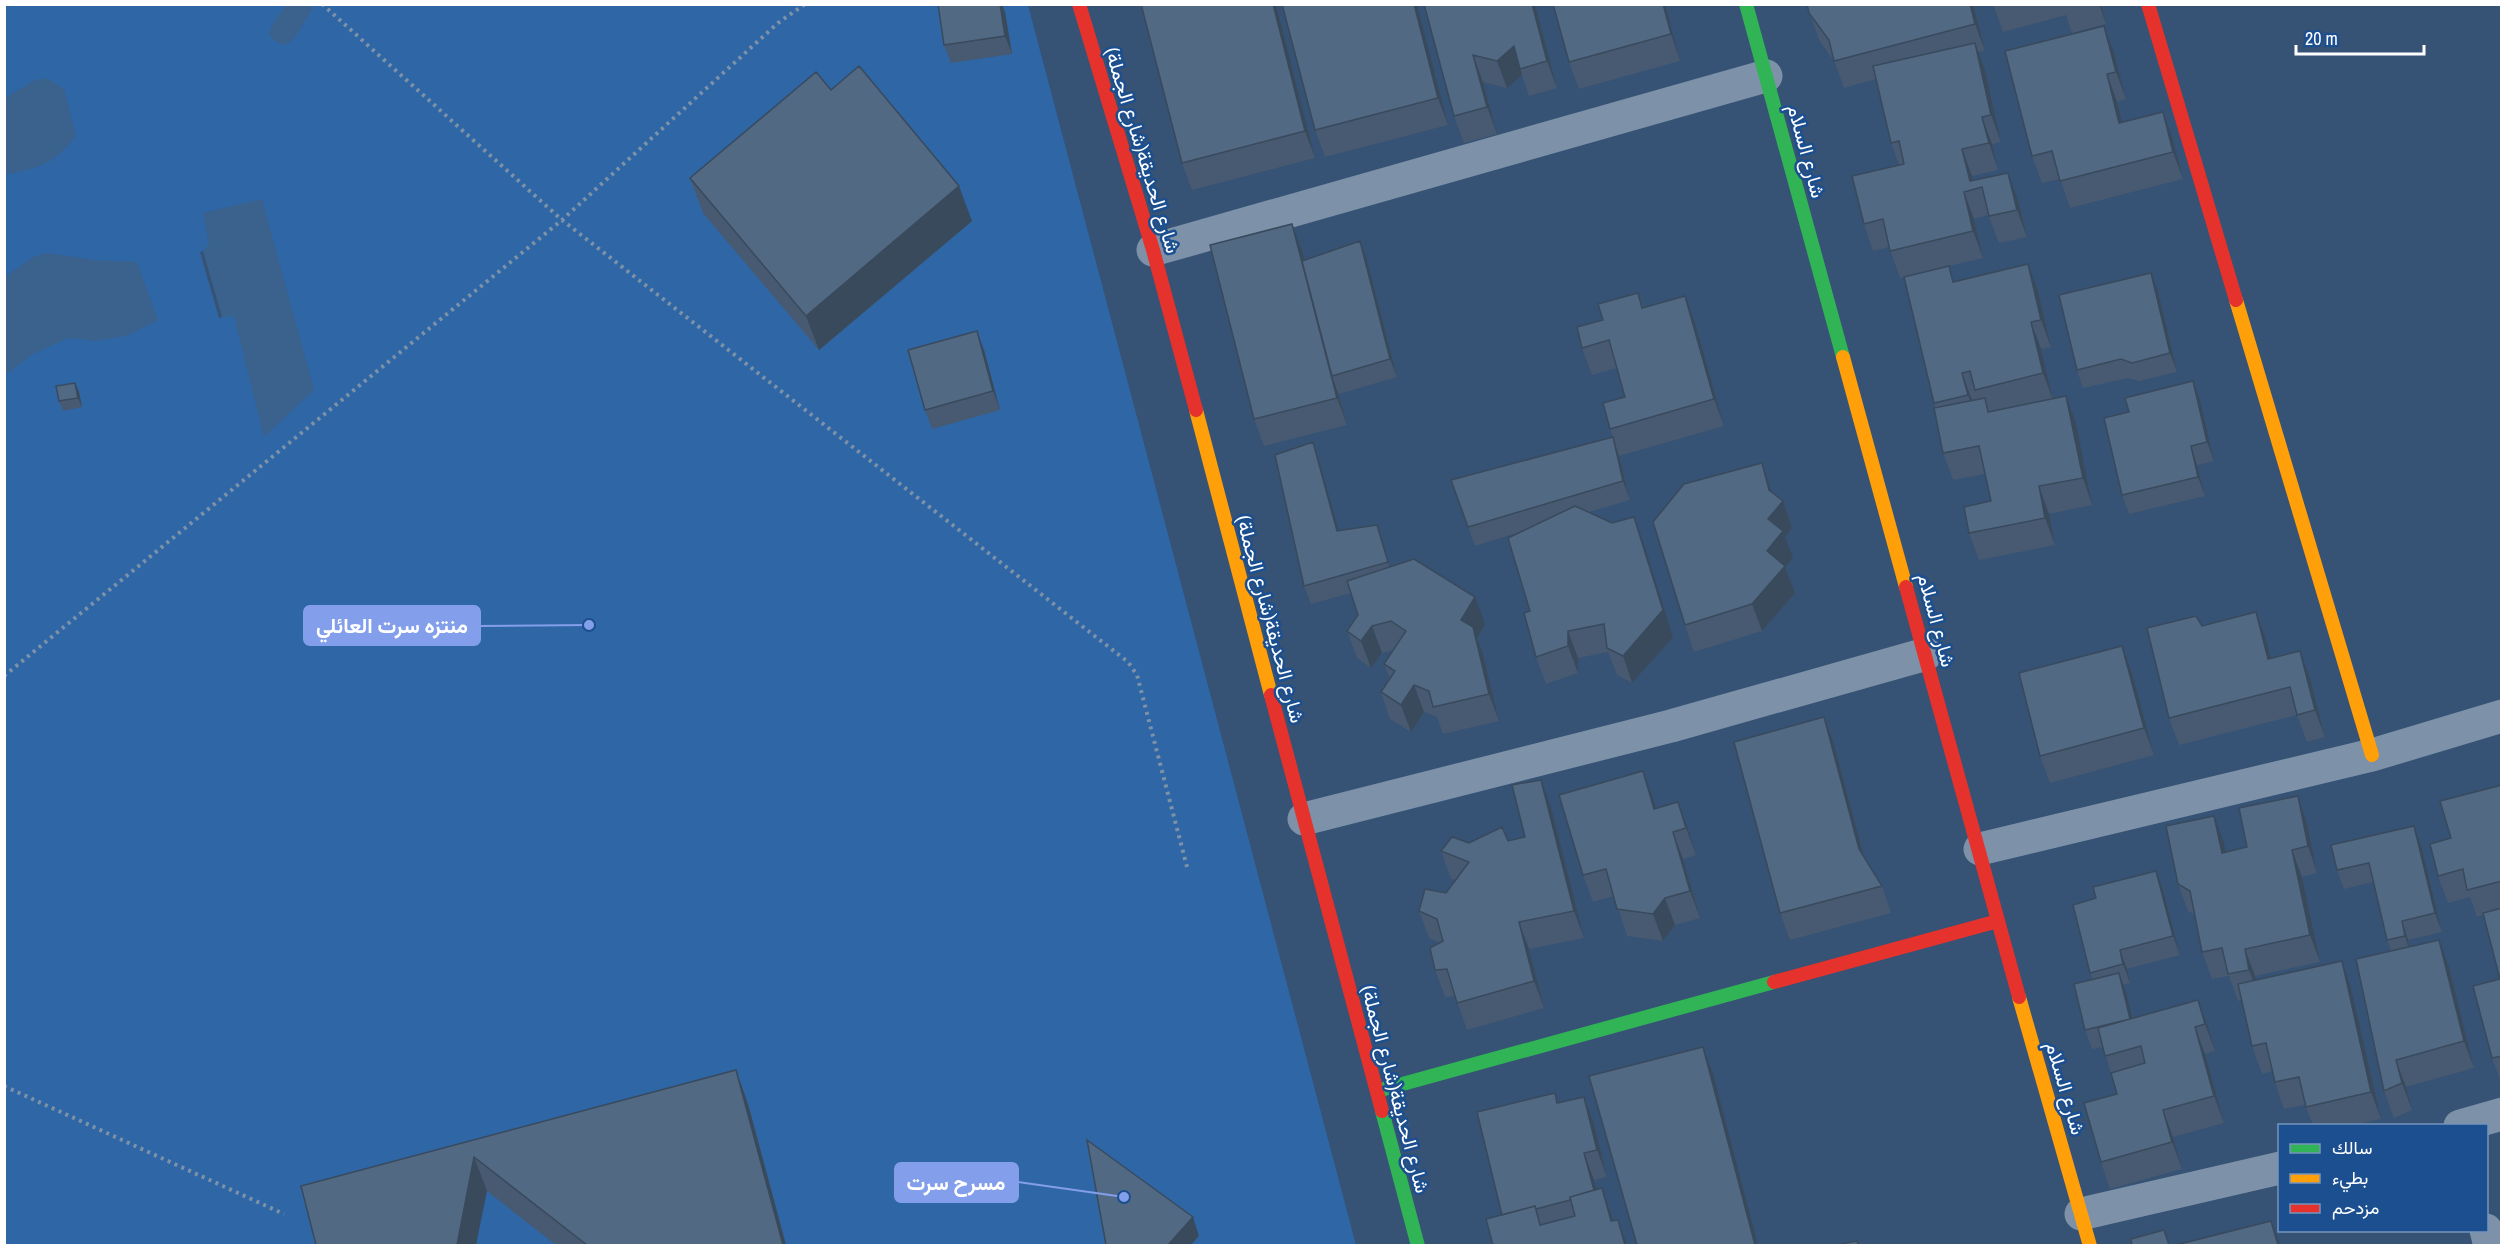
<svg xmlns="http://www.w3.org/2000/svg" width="2506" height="1250" font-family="'Archivo Narrow',Vazirmatn,sans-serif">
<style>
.green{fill:#2f66a5}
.water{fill:#3b618d}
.pier{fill:#365274}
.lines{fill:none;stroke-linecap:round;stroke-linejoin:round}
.path{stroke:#7d92a8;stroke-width:4;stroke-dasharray:3 4.5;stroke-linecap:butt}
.street{stroke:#7d92a8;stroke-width:33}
.fast{stroke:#30b455;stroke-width:14}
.slow{stroke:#ff9f0a;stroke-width:14}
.jam{stroke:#e5322d;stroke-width:14}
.wall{fill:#475a72}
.shaded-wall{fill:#394a5c}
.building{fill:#526984;stroke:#394a5c;stroke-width:1.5}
.labels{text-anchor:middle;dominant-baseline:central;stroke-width:5;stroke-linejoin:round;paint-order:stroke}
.street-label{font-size:20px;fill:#fff;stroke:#1b4f8f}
.leader{fill:none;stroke:#839eea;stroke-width:2}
.callout-dot{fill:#839eea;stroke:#1b4f8f;stroke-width:2}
.callout{fill:#839eea;stroke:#839eea;stroke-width:2}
.callout-label{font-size:21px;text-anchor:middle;font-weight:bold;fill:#fff}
</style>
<rect width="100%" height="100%" fill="#365274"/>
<!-- green -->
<path class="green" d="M 5,5 L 1028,5 L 1356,1245 L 5,1246 Z"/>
<!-- water -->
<path class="water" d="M 286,5 L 315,5 C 305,18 300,37 285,45 L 276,42 L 269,35 L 272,25 Z
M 37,79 L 48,79 L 64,89 L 76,136 C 51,167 41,166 5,175 L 5,98 Z
M 262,199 L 314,390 L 264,437 L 234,316 L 222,317 L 203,251 L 209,244 L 203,213 Z
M 47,253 L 95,260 L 137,262 L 158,320 L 126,336 L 95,341 L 68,338 L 33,354 L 5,375 L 5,277 L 33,257 Z"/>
<!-- pier -->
<path class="pier" d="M 203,251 L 222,317 L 219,318 L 200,252 Z"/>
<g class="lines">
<!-- path -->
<path class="path" d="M 322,4 L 562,220 L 1128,662 L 1137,675 L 1187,867
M 4,676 L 562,220 L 778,23 L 805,4
M 4,1086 L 284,1214"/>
<!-- street -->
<path class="street" d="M 1153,250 L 1766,76
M 1304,819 L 1671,726 L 1926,654
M 1980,849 L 2372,755 L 2502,716
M 2460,1126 L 2502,1114
M 2081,1214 L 2280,1168
M 2486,1230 L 2490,1246"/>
<!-- fast -->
<path class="fast" d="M 1746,4 L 1843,357
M 1377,1091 L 1774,982
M 1382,1111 L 1418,1246"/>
<!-- slow -->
<path class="slow" d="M 2236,300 L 2372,755
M 1843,357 L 1906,587
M 1196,410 L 1271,695
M 2019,997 L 2090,1246"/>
<!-- jam -->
<path class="jam" d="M 1079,4 L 1153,250 L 1196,410
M 2148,4 L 2236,300
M 1906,587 L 2019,997
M 1271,695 L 1382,1111
M 1774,982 L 1998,921"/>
</g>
<!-- wall -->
<path class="wall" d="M 1140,4 L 1276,4 L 1315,158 L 1192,190 L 1182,163 L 1142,8 Z
M 1282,4 L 1417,4 L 1448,125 L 1325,157 L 1315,130 Z
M 1424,4 L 1535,4 L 1557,88 L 1529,96 L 1522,75 L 1507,88 L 1483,82 L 1497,134 L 1464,143 L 1454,116 Z
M 1553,4 L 1665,4 L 1680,61 L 1579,89 L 1569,62 Z
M 1807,4 L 1973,4 L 1985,51 L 1978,52 L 1985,70 L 2001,142 L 1992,144 L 1998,170 L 1972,176 L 1973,181 L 2018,200 L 2027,237 L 1999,243 L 1988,215 L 1974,219 L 1983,258 L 1949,266 L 1954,282 L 2038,291 L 2051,347 L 2041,349 L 2053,399 L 2076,423 L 2092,505 L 2049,514 L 2055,545 L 1979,560 L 1969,533 L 1991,501 L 1985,474 L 1953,480 L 1943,453 L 1935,408 L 1934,403 L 1919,273 L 1900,278 L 1889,247 L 1873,251 L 1864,224 L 1899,165 L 1891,143 L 1876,79 L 1844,88 L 1834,61 L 1819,40 Z
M 1993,4 L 2101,4 L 2106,24 L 2072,33 L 2066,15 L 2003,32 Z
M 1005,12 L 1012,54 L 951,63 L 944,45 Z
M 2114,53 L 2126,99 L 2117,102 L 2122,122 L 2173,140 L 2183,179 L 2070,208 L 2060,179 L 2042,183 L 2032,156 Z
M 831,90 L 972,221 L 819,350 L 703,213 L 690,178 Z
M 1292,224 L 1304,260 L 1367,260 L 1397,377 L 1339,394 L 1338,393 L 1347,425 L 1264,446 L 1254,419 Z
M 2158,291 L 2177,372 L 2139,381 L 2128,378 L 2083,388 L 2077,370 Z
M 1638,293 L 1644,308 L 1685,296 L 1695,323 L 1724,426 L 1619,456 L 1630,500 L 1589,512 L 1644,544 L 1673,637 L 1632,683 L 1617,675 L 1608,652 L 1578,658 L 1578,673 L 1546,684 L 1536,657 L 1520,532 L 1475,546 L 1451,480 L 1613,437 L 1610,429 L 1625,397 L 1617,368 L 1592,375 L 1582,348 L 1603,320 Z
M 984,350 L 1000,410 L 932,429 L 925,410 Z
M 75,383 L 79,392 L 82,407 L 63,411 L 59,401 Z
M 2200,400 L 2214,461 L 2197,465 L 2205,496 L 2129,514 L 2122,495 Z
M 1313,442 L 1319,461 L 1338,531 L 1383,544 L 1391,567 L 1485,624 L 1477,638 L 1483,654 L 1499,721 L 1443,734 L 1437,717 L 1424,712 L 1411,732 L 1390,719 L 1381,692 L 1390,679 L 1384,664 L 1393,650 L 1382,653 L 1371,668 L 1357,658 L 1347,631 L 1358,615 L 1351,593 L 1311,604 L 1304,586 Z
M 1772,492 L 1783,501 L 1792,528 L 1785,537 L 1793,558 L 1785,567 L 1795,593 L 1762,631 L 1694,652 L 1685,625 Z
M 2256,612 L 2266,639 L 2271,659 L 2310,678 L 2325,737 L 2307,742 L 2297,715 L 2179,745 L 2169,718 L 2202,626 Z
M 2122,646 L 2132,673 L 2154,755 L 2050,783 L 2040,756 Z
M 1824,717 L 1834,744 L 1864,857 L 1882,886 L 1891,913 L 1790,940 L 1780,913 Z
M 1643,771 L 1656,809 L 1688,829 L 1696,855 L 1683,859 L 1700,918 L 1675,925 L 1663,941 L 1627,936 L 1614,896 L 1593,902 L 1583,875 Z
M 2502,785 L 2502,1085 L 2492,1058 L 2500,979 L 2483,915 L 2477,917 L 2470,897 L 2448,903 L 2438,876 L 2451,838 Z
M 2298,796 L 2307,823 L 2317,873 L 2302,877 L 2320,962 L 2255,976 L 2255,980 L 2351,988 L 2381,1119 L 2354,1125 L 2313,1125 L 2305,1105 L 2284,1109 L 2275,1082 L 2272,1071 L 2262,1074 L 2252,1046 L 2241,1000 L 2238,1001 L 2229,976 L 2212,979 L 2202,952 L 2195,915 L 2188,911 L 2178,884 L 2224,843 L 2226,852 L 2247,847 Z
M 1551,807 L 1584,938 L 1529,949 L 1544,1008 L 1467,1030 L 1455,996 L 1445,997 L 1435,970 L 1440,943 L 1429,938 L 1419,911 L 1446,893 L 1456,880 L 1451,879 L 1441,851 L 1469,843 L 1508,841 L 1525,837 Z
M 2414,826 L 2421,845 L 2442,932 L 2408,940 L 2410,947 L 2449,967 L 2474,1068 L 2406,1087 L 2412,1110 L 2394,1118 L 2384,1091 L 2391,951 L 2387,940 L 2373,882 L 2344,889 L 2337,870 Z
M 2163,890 L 2180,955 L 2127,969 L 2130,983 L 2123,985 L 2132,1018 L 2198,1000 L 2208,1027 L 2215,1051 L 2205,1054 L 2224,1123 L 2173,1137 L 2182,1169 L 2110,1189 L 2101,1162 L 2117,1094 L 2103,1047 L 2092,1049 L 2085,1030 L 2093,980 L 2090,973 Z
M 736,1070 L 748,1104 L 786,1245 L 556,1245 L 487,1191 L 301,1186 Z
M 1584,1097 L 1594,1124 L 1607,1177 L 1594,1180 L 1597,1190 L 1602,1188 L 1614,1221 L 1618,1220 L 1627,1245 L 1493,1245 L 1502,1215 Z"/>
<!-- shaded-wall -->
<path class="shaded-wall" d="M 1000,4 L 1002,4 L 1005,12 L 1012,54 L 1005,36 Z
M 1273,4 L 1276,4 L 1315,158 L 1305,131 Z
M 1414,4 L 1417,4 L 1448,125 L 1438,98 Z
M 1532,4 L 1535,4 L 1557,88 L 1547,61 Z
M 1663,4 L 1665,4 L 1680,61 L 1671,34 Z
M 1970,4 L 1973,4 L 1985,51 L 1975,24 Z
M 2099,4 L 2101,4 L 2106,24 Z
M 2104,26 L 2114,53 L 2126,99 L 2116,72 Z
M 1975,43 L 1985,70 L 2001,142 L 1991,115 Z
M 1514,46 L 1522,75 L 1507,88 L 1497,61 Z
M 1473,55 L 1483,82 L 1497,134 L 1487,107 Z
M 2107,74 L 2117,102 L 2129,150 L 2119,123 Z
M 2163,112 L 2173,140 L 2183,179 L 2173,152 Z
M 1982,117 L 1992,144 L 1998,170 L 1989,143 Z
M 1962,149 L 1972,176 L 1975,189 L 1970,181 Z
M 2008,173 L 2018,200 L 2027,237 L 2017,210 Z
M 959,186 L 972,221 L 819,350 L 806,316 Z
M 1964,192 L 1974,219 L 1983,258 L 1973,231 Z
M 1292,224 L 1302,251 L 1334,375 L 1332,376 L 1338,393 L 1347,425 L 1337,398 Z
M 1360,241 L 1367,260 L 1397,377 L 1390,359 Z
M 2028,264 L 2038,291 L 2051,347 L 2041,320 Z
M 2151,273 L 2158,291 L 2177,372 L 2170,353 Z
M 1685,296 L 1695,323 L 1724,426 L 1714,399 Z
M 2031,322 L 2041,349 L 2053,400 L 2043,373 Z
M 977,331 L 984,350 L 1000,410 L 993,391 Z
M 1962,373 L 1972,400 L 1977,422 L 1968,395 Z
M 2193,381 L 2200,400 L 2214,461 L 2207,442 Z
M 75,383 L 79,392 L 82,407 L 78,398 Z
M 2066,396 L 2076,423 L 2092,505 L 2083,478 Z
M 1613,437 L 1619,456 L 1630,500 L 1623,481 Z
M 1313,442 L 1319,461 L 1344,550 L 1337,531 Z
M 2191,446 L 2197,465 L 2205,496 L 2198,477 Z
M 1762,463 L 1777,508 L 1783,501 L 1792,528 L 1785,537 L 1793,558 L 1785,567 L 1795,593 L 1762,631 L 1752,604 L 1767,551 L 1769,490 Z
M 2039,486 L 2049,514 L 2055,545 L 2045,518 Z
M 1634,517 L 1644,544 L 1673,637 L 1632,683 L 1623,656 Z
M 1377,525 L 1383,544 L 1395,581 L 1388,562 Z
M 1475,597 L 1485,624 L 1477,638 L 1483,654 L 1499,721 L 1461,620 Z
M 2256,612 L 2266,639 L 2278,686 L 2268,659 Z
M 1372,626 L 1382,653 L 1371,668 L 1361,641 Z
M 1568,631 L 1578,658 L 1578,673 L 1568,646 Z
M 2122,646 L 2132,673 L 2154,755 L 2144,728 Z
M 2300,651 L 2310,678 L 2325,737 L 2315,710 Z
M 1414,685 L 1424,712 L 1411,732 L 1401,705 Z
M 1824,717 L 1834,744 L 1869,876 L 1859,849 Z
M 1643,771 L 1653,798 L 1664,836 L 1654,809 Z
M 1541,780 L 1551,807 L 1584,938 L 1574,911 Z
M 2298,796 L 2307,823 L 2317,873 L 2308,846 Z
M 1678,802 L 1688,829 L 1696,855 L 1686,828 Z
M 2214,816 L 2224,843 L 2232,880 L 2222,853 Z
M 2414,826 L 2421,845 L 2442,932 L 2435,913 Z
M 1673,832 L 1683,859 L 1700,918 L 1690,891 Z
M 2292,850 L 2302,877 L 2320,962 L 2310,935 Z
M 2156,871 L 2163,890 L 2180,955 L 2173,936 Z
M 1665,898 L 1675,925 L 1663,941 L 1653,914 Z
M 2402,921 L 2408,940 L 2411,955 L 2405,936 Z
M 1519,922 L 1529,949 L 1544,1008 L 1534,981 Z
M 2439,940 L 2449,967 L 2474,1068 L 2464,1041 Z
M 2245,949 L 2255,976 L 2259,997 L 2249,970 Z
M 2120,950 L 2127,969 L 2130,983 L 2123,964 Z
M 2342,961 L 2351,988 L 2381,1119 L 2371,1092 Z
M 2119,973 L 2126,992 L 2137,1038 L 2130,1020 Z
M 2198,1000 L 2208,1027 L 2215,1051 L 2205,1024 Z
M 2195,1027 L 2205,1054 L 2224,1123 L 2214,1096 Z
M 1703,1047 L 1713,1074 L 1758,1245 L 1755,1245 Z
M 2396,1060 L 2406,1087 L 2412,1110 L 2402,1083 Z
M 736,1070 L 748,1104 L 786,1245 L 783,1245 Z
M 1584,1097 L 1594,1124 L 1607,1177 L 1597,1150 Z
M 2163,1110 L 2173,1137 L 2182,1169 L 2172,1142 Z
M 1584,1153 L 1594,1180 L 1605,1221 L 1595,1194 Z
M 474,1157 L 487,1191 L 476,1245 L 457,1245 Z
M 1602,1188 L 1614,1222 L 1611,1221 Z
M 1193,1217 L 1199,1236 L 1191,1245 L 1168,1245 Z
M 1618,1220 L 1627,1245 L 1625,1245 Z
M 2271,1221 L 2280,1245 L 2278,1245 Z"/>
<!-- building -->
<path class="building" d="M 938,4 L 1000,4 L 1005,36 L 944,45 Z
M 1141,4 L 1273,4 L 1305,131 L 1182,163 Z
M 1282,4 L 1414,4 L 1438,98 L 1315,130 Z
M 1424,4 L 1532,4 L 1547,61 L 1520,69 L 1514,46 L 1497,61 L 1473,55 L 1487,107 L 1454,116 Z
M 1553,4 L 1663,4 L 1671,34 L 1569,62 Z
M 1807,4 L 1970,4 L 1975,24 L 1834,61 L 1829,40 L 1809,13 Z
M 2104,26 L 2116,72 L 2107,74 L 2119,123 L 2163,112 L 2173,152 L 2060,181 L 2052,151 L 2032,156 L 2005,51 Z
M 1975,43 L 1991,115 L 1982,117 L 1989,143 L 1962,149 L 1970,181 L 2008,173 L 2017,210 L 1989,216 L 1982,187 L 1964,192 L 1973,231 L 1890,251 L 1883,219 L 1864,224 L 1852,176 L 1904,164 L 1899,141 L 1891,143 L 1873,66 Z
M 859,66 L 959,186 L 806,316 L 690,178 L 816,72 L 831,90 Z
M 1292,224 L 1337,398 L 1254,419 L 1210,245 Z
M 1360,241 L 1390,359 L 1332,376 L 1302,261 Z
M 2028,264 L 2041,320 L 2031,322 L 2043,373 L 1975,390 L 1970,371 L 1962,373 L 1968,395 L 1934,403 L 1904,277 L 1949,266 L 1953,282 Z
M 2151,273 L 2170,353 L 2132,363 L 2121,359 L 2077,370 L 2059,295 Z
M 1638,293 L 1642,308 L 1685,296 L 1714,399 L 1610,429 L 1603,403 L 1625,397 L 1609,340 L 1582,348 L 1577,327 L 1603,320 L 1598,304 Z
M 977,331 L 993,391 L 925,410 L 908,350 Z
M 2193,381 L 2207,442 L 2191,446 L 2198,477 L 2122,495 L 2104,418 L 2129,412 L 2125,398 Z
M 75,383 L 78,398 L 59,401 L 56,386 Z
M 2066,396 L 2083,478 L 2039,486 L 2045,518 L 1969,533 L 1964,507 L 1991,501 L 1979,446 L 1943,453 L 1934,408 L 1985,398 L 1988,412 Z
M 1613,437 L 1623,481 L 1468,527 L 1451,480 Z
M 1313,442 L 1337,531 L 1377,525 L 1388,562 L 1304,586 L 1275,455 Z
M 1762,463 L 1769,490 L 1783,501 L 1768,519 L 1783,531 L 1767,551 L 1785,566 L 1752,604 L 1685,625 L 1653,522 L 1684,484 Z
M 1575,506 L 1612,523 L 1634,517 L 1663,610 L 1623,656 L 1607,648 L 1604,624 L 1568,631 L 1568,646 L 1536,657 L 1524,613 L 1530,611 L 1508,538 Z
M 1414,559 L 1475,597 L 1461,620 L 1473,627 L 1489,694 L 1433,707 L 1429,691 L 1414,685 L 1401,705 L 1381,692 L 1395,671 L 1384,664 L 1406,631 L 1391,621 L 1372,626 L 1361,641 L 1347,631 L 1358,615 L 1347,581 Z
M 2256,612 L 2268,659 L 2300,651 L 2315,710 L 2297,715 L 2290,687 L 2169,718 L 2147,628 L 2196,616 L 2202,626 Z
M 2122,646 L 2144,728 L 2040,756 L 2019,673 Z
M 1824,717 L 1859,849 L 1882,886 L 1780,913 L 1734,742 Z
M 1643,771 L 1654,809 L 1678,802 L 1686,828 L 1673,832 L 1690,891 L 1665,898 L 1653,914 L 1617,909 L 1606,869 L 1583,875 L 1559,795 Z
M 1541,780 L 1574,911 L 1519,922 L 1534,981 L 1457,1003 L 1447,969 L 1435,970 L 1430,948 L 1443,941 L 1437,919 L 1419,911 L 1425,889 L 1446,893 L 1469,862 L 1441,851 L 1452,837 L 1469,843 L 1502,827 L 1508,841 L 1525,837 L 1512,785 Z
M 2502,785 L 2502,881 L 2467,890 L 2463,869 L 2438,876 L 2430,844 L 2451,838 L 2440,801 Z
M 2298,796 L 2308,846 L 2292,850 L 2310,935 L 2245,949 L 2249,970 L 2228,974 L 2222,948 L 2202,952 L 2190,891 L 2178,884 L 2166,826 L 2214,816 L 2222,853 L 2247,847 L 2239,808 Z
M 2414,826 L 2435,913 L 2402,921 L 2405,936 L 2387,940 L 2369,863 L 2337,870 L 2331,845 Z
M 2156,871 L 2173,936 L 2120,950 L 2123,964 L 2090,973 L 2073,905 L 2096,898 L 2093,887 Z
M 2502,908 L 2502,1056 L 2492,1058 L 2473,986 L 2500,979 L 2483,913 Z
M 2439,940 L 2464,1041 L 2396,1060 L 2402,1083 L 2384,1091 L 2356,959 Z
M 2342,961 L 2371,1092 L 2306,1107 L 2299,1077 L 2275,1082 L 2266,1043 L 2252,1046 L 2238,984 Z
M 2119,973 L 2130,1019 L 2085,1030 L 2074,984 Z
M 2198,1000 L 2205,1024 L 2195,1027 L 2214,1096 L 2163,1110 L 2172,1142 L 2101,1162 L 2084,1103 L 2117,1094 L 2111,1073 L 2145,1063 L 2141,1046 L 2105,1056 L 2098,1028 Z
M 1703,1047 L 1755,1245 L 1637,1245 L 1589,1076 Z
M 736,1070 L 783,1245 L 587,1245 L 474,1157 L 457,1245 L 316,1245 L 301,1186 Z
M 1555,1093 L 1557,1103 L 1584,1097 L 1597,1150 L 1584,1153 L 1594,1190 L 1570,1197 L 1570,1200 L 1536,1209 L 1535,1206 L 1502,1215 L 1477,1112 Z
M 1087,1140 L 1193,1217 L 1168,1245 L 1106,1245 Z
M 1602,1188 L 1611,1221 L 1618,1220 L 1625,1245 L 1493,1245 L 1486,1219 L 1535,1206 L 1540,1225 L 1575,1216 L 1570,1197 Z
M 2271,1221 L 2278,1245 L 2176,1245 Z
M 2164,1230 L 2169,1245 L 2132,1245 L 2131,1239 Z
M 1857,1241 L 1858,1245 L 1836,1245 Z"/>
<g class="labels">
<!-- street labels -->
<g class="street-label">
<text transform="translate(1143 150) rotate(73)">شارع الحديقة(شارع الجملة)</text>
<text transform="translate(1807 151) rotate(75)">شارع السلام</text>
<text transform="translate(1271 619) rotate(75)">شارع الحديقة(شارع الجملة)</text>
<text transform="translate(1937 620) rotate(75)">شارع السلام</text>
<text transform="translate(2066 1088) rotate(74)">شارع السلام</text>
<text transform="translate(1396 1089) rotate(75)">شارع الحديقة(شارع الجملة)</text>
</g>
</g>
<!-- callouts -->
<path class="leader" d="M589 625L480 626M1124 1197L1018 1182"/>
<g class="callout-dot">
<circle cx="589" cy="625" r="6"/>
<circle cx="1124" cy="1197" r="6"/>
</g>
<g class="callout">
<rect x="304" y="606" width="176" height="39" rx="6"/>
<rect x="895" y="1163" width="123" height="39" rx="6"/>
</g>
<g class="callout-label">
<text x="392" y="633">منتزه سرت العائلي</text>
<text x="956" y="1190">مسرح سرت</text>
</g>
<!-- border -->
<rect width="2506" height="1250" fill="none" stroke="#ffffff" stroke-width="12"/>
<!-- legend -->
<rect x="2278" y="1124" width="210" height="108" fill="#1b4f8f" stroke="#7695bc" stroke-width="1.5"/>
<rect x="2290" y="1144" width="30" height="9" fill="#30b455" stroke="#7695bc" stroke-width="1.5"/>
<text x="2332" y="1154" font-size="18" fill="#ffffff">سالك</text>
<rect x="2290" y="1174" width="30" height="9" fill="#ff9f0a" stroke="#7695bc" stroke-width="1.5"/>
<text x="2332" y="1184" font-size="18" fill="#ffffff">بطيء</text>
<rect x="2290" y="1204" width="30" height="9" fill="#e5322d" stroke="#7695bc" stroke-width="1.5"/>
<text x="2332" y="1214" font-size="18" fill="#ffffff">مزدحم</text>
<!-- scale -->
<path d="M2296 45v9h128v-9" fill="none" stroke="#ffffff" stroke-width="3"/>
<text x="2305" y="45" font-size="18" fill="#ffffff" stroke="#1b4f8f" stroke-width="4.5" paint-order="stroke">20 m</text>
</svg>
